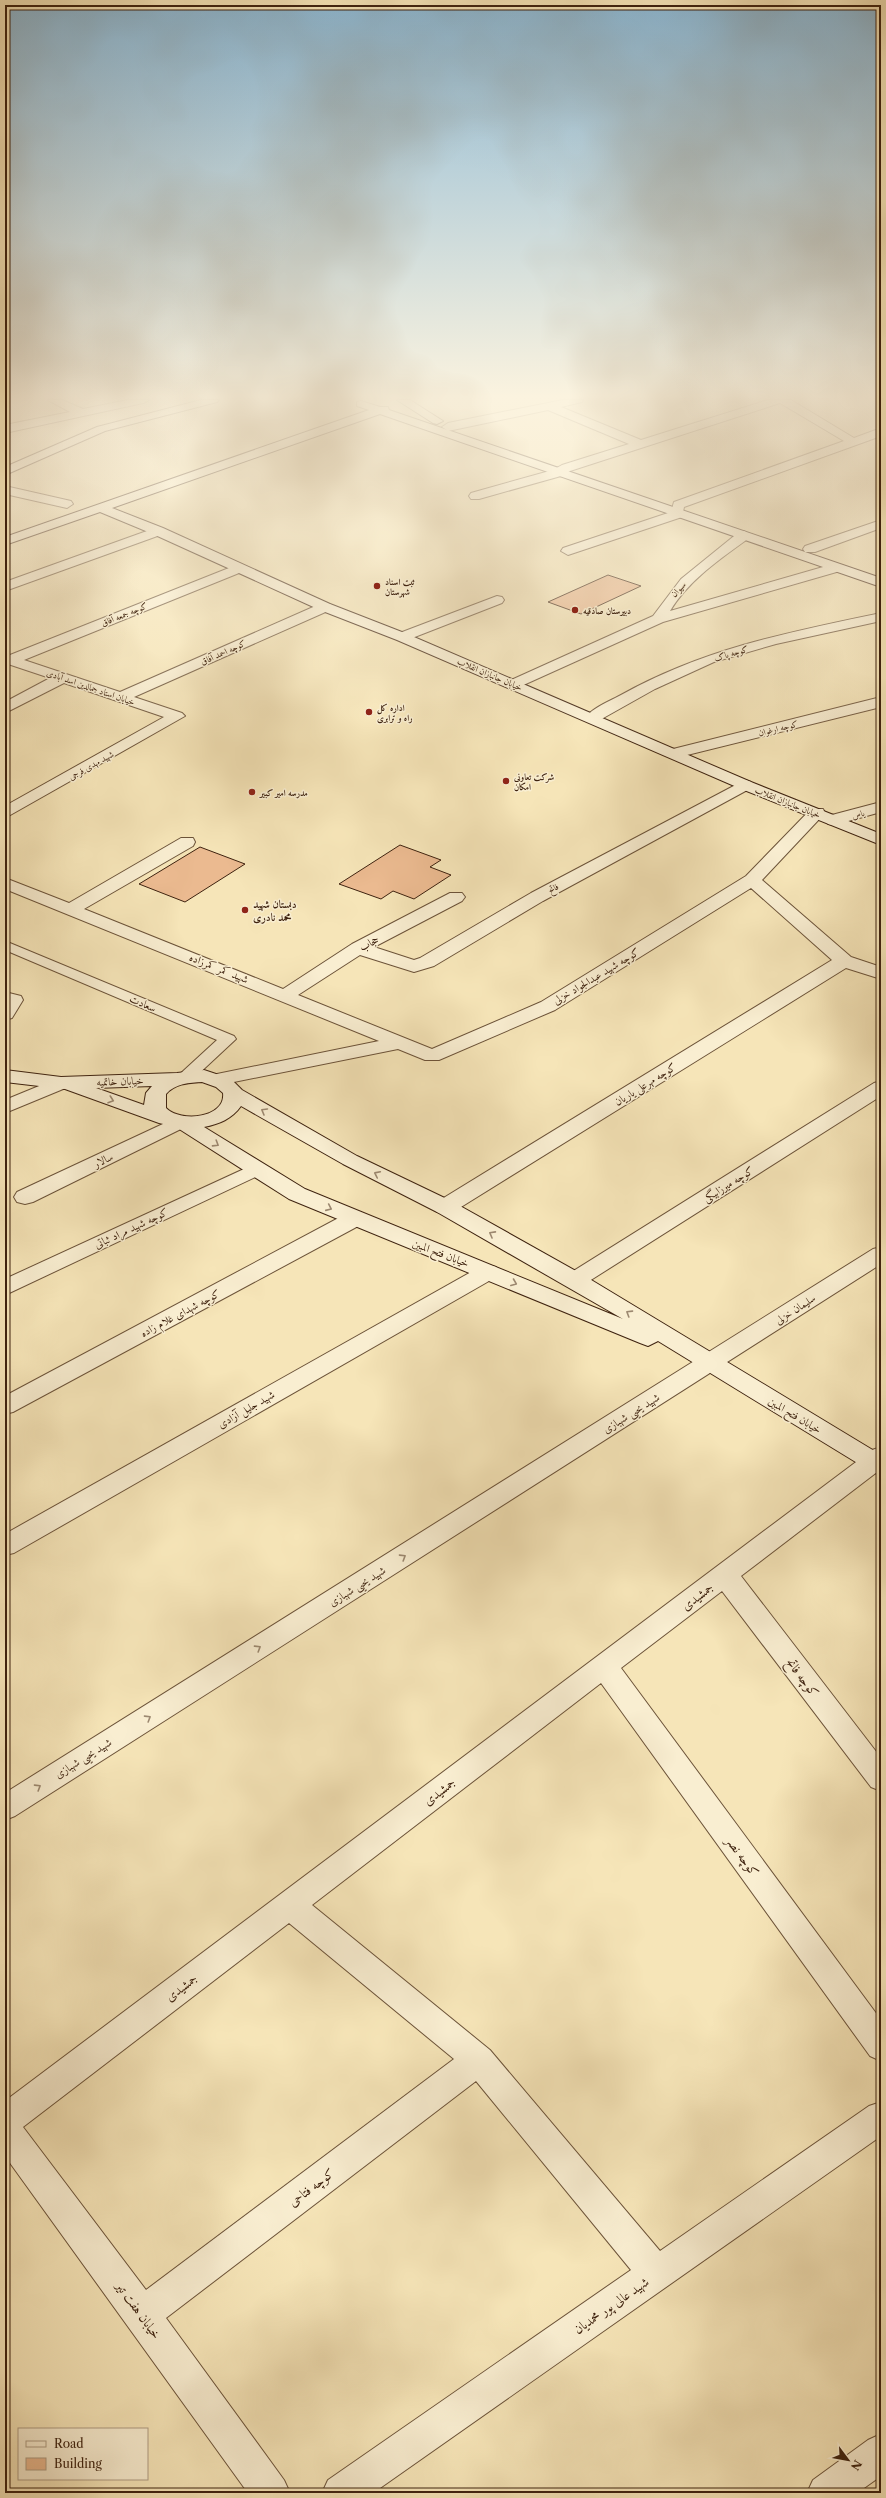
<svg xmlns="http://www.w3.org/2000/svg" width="886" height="2498" font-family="'Libre Caslon Text',Amiri,serif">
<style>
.building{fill:#ebba90;stroke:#3e220f}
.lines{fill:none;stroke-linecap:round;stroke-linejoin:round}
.lane-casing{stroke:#6c5339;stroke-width:2}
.street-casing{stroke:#6c5339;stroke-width:2}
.secondary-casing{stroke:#3e220f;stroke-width:2}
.lane{fill:#f9eed1;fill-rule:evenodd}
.street{fill:#f9eed1;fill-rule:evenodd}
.secondary{fill:#f9eed1;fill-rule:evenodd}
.oneway{stroke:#9c8870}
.poi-dot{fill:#8f2418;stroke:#f9eed1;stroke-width:1.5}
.labels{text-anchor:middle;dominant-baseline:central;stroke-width:3;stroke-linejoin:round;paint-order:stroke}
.far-poi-label{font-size:9px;font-weight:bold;fill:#3e220f;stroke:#f9eed1;text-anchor:start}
.far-street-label{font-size:9px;fill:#3e220f;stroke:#f9eed1}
.poi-label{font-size:11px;font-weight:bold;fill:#3e220f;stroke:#f9eed1;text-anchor:start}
.street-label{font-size:11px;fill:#3e220f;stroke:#f9eed1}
.near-street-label{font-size:13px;fill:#3e220f;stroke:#f9eed1}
</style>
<rect width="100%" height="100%" fill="#f6e5b8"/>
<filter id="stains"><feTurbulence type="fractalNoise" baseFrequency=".005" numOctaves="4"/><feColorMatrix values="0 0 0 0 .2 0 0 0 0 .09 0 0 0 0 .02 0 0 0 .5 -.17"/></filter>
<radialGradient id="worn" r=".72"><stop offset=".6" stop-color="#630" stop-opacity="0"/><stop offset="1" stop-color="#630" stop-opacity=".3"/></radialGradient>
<!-- building -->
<path class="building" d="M 608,575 L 641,586 L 581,614 L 548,602 Z
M 400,845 L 441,860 L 430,867 L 451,875 L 414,899 L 393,891 L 381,899 L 339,884 Z
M 200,847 L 245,864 L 185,902 L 139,884 Z"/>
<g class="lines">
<defs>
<path id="lane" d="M 5,941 L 234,1036 L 236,1039 L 192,1080 L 180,1080 L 178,1077 L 180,1074 L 217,1040 L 5,950 Z"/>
<path id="street" d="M 48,400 L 62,400 L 83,409 L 128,400 L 149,400 L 143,403 L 5,433 L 5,425 L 70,412 Z
M 563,400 L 583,400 L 582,402 L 561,407 L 641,440 L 768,400 L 791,400 L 854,438 L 881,428 L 881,436 L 684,507 L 682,517 L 568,555 L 561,551 L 563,548 L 671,512 L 674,502 L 844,441 L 780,403 L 570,471 L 561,476 L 479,499 L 471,499 L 469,496 L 471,493 L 553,470 L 562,465 L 629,444 L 548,410 L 448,431 L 442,427 L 448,423 Z
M 5,486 L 71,501 L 73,504 L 67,508 L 5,494 Z
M 881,520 L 881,528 L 815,552 L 805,552 L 803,549 L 805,546 Z
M 158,527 L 165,531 L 163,534 L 5,591 L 5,582 Z
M 744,531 L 751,535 L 749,538 C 720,559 689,580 670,611 L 830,565 L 835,564 L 842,568 L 840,571 L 663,622 L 519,687 L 514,688 L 507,684 L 509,681 L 653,616 L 681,579 L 739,532 Z
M 239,564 L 246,568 L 244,571 L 24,660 L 120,692 L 320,604 L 330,604 L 332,607 L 330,610 L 134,697 L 182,713 L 185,716 L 5,818 L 5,806 L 164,717 L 64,683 L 5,713 L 5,702 L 50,678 L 5,663 L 5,654 L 10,655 Z
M 497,596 L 502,597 L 504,600 L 502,603 L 407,640 L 402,641 L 395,637 L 397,634 Z
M 881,613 L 881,621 L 776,644 L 714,662 L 655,689 L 598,721 L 588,721 L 585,718 C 592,708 610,701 621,695 C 703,649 789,632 881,613 Z
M 881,697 L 881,707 L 675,758 L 667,753 L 669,750 Z
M 745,780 L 751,782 L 753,785 L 751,788 L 543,901 L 434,966 L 414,972 L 360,955 L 298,995 L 432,1049 L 541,1002 L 746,876 L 811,809 L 823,809 L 825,813 L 762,880 L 851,957 L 881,967 L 881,979 L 846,968 L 453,1212 L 445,1214 L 437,1212 L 434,1207 L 437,1202 L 832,960 L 751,888 L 555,1010 L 439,1060 L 425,1060 L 398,1049 L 219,1085 L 212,1083 L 209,1079 L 212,1075 L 379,1041 L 5,889 L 5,878 L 69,903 L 181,838 L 193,838 L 195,842 L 193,846 L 84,909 L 283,989 L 352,944 L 450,893 L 462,893 L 465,897 L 462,901 L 374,947 L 414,960 L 420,958 L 531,893 Z
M 881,802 L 881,812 L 834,825 L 828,824 L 826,820 L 828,816 Z
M 5,992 L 21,996 L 23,1000 L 12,1018 L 5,1020 Z
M 61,1077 L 68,1079 L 71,1083 L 68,1087 L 5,1113 L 5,1100 Z
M 881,1081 L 881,1096 L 583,1285 L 575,1287 L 567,1285 L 564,1280 L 567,1275 L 874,1083 Z
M 180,1116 L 187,1118 L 190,1122 L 187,1126 L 33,1202 L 25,1204 L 17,1202 L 14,1197 L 17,1192 Z
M 257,1163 L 264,1165 L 268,1169 L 264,1173 L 5,1295 L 5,1279 Z
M 354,1212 L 362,1214 L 365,1219 L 362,1224 L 13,1412 L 5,1414 L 5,1396 L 346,1214 Z
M 881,1247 L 881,1264 L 15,1816 L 5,1820 L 5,1793 L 873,1249 Z
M 488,1265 L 496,1267 L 499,1272 L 496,1277 L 14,1553 L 5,1555 L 5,1534 L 480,1267 Z
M 881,1447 L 881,1469 L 741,1576 L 881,1758 L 881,1791 L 871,1787 L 722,1591 L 621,1668 L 881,2020 L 881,2061 L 870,2056 L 601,1683 L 312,1905 L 490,2050 L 660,2251 L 869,2106 L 881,2102 L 881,2136 L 373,2493 L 322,2493 L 328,2480 L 631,2270 L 476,2081 L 166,2318 L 284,2480 L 290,2493 L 248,2493 L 5,2156 L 5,2101 L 872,1450 ZM 289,1923 L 454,2059 L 146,2290 L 23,2127 Z
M 881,2434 L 881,2476 L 857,2493 L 807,2493 L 813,2480 L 868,2440 Z"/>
<path id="secondary" d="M 201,400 L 219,400 L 217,402 L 105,431 L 5,475 L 5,467 L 97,427 Z
M 397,400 L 410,400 L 443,421 L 437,424 L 433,423 Z
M 361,401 L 380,407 L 388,407 L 389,410 L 881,578 L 881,587 L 380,414 L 112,508 L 163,528 L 330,604 L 407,634 L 751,782 L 881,834 L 881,845 L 739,788 L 397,640 L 320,610 L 153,534 L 100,512 L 5,545 L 5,537 L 369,410 L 357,406 L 357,402 Z
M 5,1070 L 61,1077 L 177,1073 L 204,1070 L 231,1079 L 242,1090 L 357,1156 L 453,1202 L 583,1275 L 881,1455 L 881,1475 L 872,1472 L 658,1341 L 648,1346 L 640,1343 L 289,1199 L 176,1127 L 159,1123 L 65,1089 L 5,1082 ZM 202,1082 L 216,1087 L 223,1093 C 226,1118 181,1123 166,1108 L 166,1094 C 176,1083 189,1083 202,1082 ZM 152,1086 L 146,1093 L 144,1105 L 96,1088 ZM 241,1106 L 343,1164 L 437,1212 L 623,1319 L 305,1189 L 204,1127 C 219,1124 232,1119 241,1106 Z"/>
</defs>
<!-- lane casing -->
<use href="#lane" class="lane-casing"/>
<!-- street casing -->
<use href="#street" class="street-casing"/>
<!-- secondary casing -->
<use href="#secondary" class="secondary-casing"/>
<!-- lane -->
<use href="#lane" class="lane"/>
<!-- street -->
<use href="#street" class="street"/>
<!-- secondary -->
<use href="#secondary" class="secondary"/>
</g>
<!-- one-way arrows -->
<defs><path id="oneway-chevron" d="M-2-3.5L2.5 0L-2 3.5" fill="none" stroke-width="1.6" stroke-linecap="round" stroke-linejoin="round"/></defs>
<g class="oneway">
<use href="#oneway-chevron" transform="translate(111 1100) rotate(19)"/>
<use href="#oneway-chevron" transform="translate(264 1111) rotate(-150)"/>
<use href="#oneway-chevron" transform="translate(216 1144) rotate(32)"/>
<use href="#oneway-chevron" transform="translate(377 1174) rotate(-154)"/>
<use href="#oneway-chevron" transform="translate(329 1208) rotate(24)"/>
<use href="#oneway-chevron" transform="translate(492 1234) rotate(-151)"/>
<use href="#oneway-chevron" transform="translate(514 1283) rotate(22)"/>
<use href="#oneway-chevron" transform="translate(629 1313) rotate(-148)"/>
<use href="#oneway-chevron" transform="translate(403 1557) rotate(-32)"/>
<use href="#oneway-chevron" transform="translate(258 1648) rotate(-32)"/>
<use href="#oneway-chevron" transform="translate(148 1718) rotate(-32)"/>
<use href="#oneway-chevron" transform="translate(38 1787) rotate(-32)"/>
</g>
<!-- sky -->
<linearGradient id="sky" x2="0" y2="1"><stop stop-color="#8bb8d5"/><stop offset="0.53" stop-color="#fbf3df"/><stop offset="1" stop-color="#fbf3df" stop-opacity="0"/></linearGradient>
<rect width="886" height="749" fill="url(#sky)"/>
<!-- markers -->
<g class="poi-dot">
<circle cx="377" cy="586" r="4"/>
<circle cx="575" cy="610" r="4"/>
<circle cx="369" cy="712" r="4"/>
<circle cx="506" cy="781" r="4"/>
<circle cx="252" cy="792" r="4"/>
<circle cx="245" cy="910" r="4"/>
</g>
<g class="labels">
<!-- far-poi labels -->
<g class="far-poi-label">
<text x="385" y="581">ثبت اسناد<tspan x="385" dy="10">شهرستان</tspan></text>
<text x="583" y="610">دبیرستان صادقیه</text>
<text x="377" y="707">اداره کل<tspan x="377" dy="10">راه و ترابری</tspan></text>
<text x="514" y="776">شرکت تعاونی<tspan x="514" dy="10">امکان</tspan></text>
<text x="260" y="792">مدرسه امیر کبیر</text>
</g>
<!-- far-street labels -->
<g class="far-street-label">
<text transform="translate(678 589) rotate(-46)">سیوان</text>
<text transform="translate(124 614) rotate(-22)">کوچه جمعه آفاق</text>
<text transform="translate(223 652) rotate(-24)">کوچه احمد آفاق</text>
<text transform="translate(731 653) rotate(-16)">کوچه پاک</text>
<text transform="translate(490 674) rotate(23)">خیابان جانبازان انقلاب</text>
<text transform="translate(91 687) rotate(19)">خیابان استاد جمالدین اسد آبادی</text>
<text transform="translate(778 728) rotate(-14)">کوچه ارغوان</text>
<text transform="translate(91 765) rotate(-29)">شهید مهدی فرجی</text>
<text transform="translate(788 802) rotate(22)">خیابان جانبازان انقلاب</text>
<text transform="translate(858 814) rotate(-16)">یاس</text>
<text transform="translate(553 888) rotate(-28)">فاتح</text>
</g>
<!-- poi labels -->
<g class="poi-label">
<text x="253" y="904">دبستان شهید<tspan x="253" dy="13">محمد نادری</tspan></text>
</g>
<!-- street labels -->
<g class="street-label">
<text transform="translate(369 943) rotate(-28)">حجاب</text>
<text transform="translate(219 968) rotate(22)">شهید کمر کمرزاده</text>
<text transform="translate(596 976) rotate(-31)">کوچه شهید عبدالجواد خزلی</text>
<text transform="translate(143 1003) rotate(23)">سعادت</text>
<text transform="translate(120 1081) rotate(-2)">خیابان خاتمیه</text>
<text transform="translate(645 1084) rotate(-32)">کوچه مهرعلی یاریان</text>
<text transform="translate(103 1160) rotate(-26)">سالار</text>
<text transform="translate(728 1184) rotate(-32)">کوچه میرزابیگی</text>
<text transform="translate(131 1228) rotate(-25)">کوچه شهید مراد ثباتی</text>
<text transform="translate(441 1253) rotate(21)">خیابان فتح المبین</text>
<text transform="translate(795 1309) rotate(-33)">سلیمان خزلی</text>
<text transform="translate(180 1313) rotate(-28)">کوچه شهدای غلام زاده</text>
<text transform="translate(246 1409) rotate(-30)">شهید جلیل آزادی</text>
<text transform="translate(631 1413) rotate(-32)">شهید یحیی شهبازی</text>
<text transform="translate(795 1415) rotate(31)">خیابان فتح المبین</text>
<text transform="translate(357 1586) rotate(-32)">شهید یحیی شهبازی</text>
<text transform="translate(83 1758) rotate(-32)">شهید یحیی شهبازی</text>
</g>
<!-- near-street labels -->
<g class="near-street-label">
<text transform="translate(697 1596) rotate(-37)">جمشیدی</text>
<text transform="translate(803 1677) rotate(53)">کوچه فاتح</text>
<text transform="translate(439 1791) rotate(-37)">جمشیدی</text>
<text transform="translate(743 1856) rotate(54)">کوچه نصر</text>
<text transform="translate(181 1987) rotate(-37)">جمشیدی</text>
<text transform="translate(311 2187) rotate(-37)">کوچه فتاحی</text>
<text transform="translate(611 2305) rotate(-35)">شهید عالی پور محمدیان</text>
<text transform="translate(139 2310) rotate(54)">خیابان هفت تیر</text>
</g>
</g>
<!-- margin -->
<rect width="886" height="2498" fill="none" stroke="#f6e5b8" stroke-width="20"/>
<rect x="6" y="6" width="874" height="2486" fill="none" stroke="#3e220f" stroke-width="2"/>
<rect x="10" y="10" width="866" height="2478" fill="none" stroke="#3e220f"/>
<!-- legend -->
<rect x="18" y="2428" width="130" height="52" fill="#f9eed1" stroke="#ae9c83"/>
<rect x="26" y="2441" width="20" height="6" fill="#f9eed1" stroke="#ae9c83"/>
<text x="54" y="2448" font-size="12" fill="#3e220f">Road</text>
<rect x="26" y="2458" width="20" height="12" fill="#ebba90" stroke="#ae9c83"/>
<text x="54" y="2468" font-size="12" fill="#3e220f">Building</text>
<!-- north arrow -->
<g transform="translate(848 2460) rotate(122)" stroke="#f9eed1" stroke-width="3" paint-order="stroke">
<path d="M0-3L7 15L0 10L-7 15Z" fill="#3e220f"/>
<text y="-6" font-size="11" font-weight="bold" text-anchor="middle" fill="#3e220f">N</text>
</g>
<rect width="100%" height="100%" filter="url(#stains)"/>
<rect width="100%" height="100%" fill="url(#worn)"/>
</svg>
